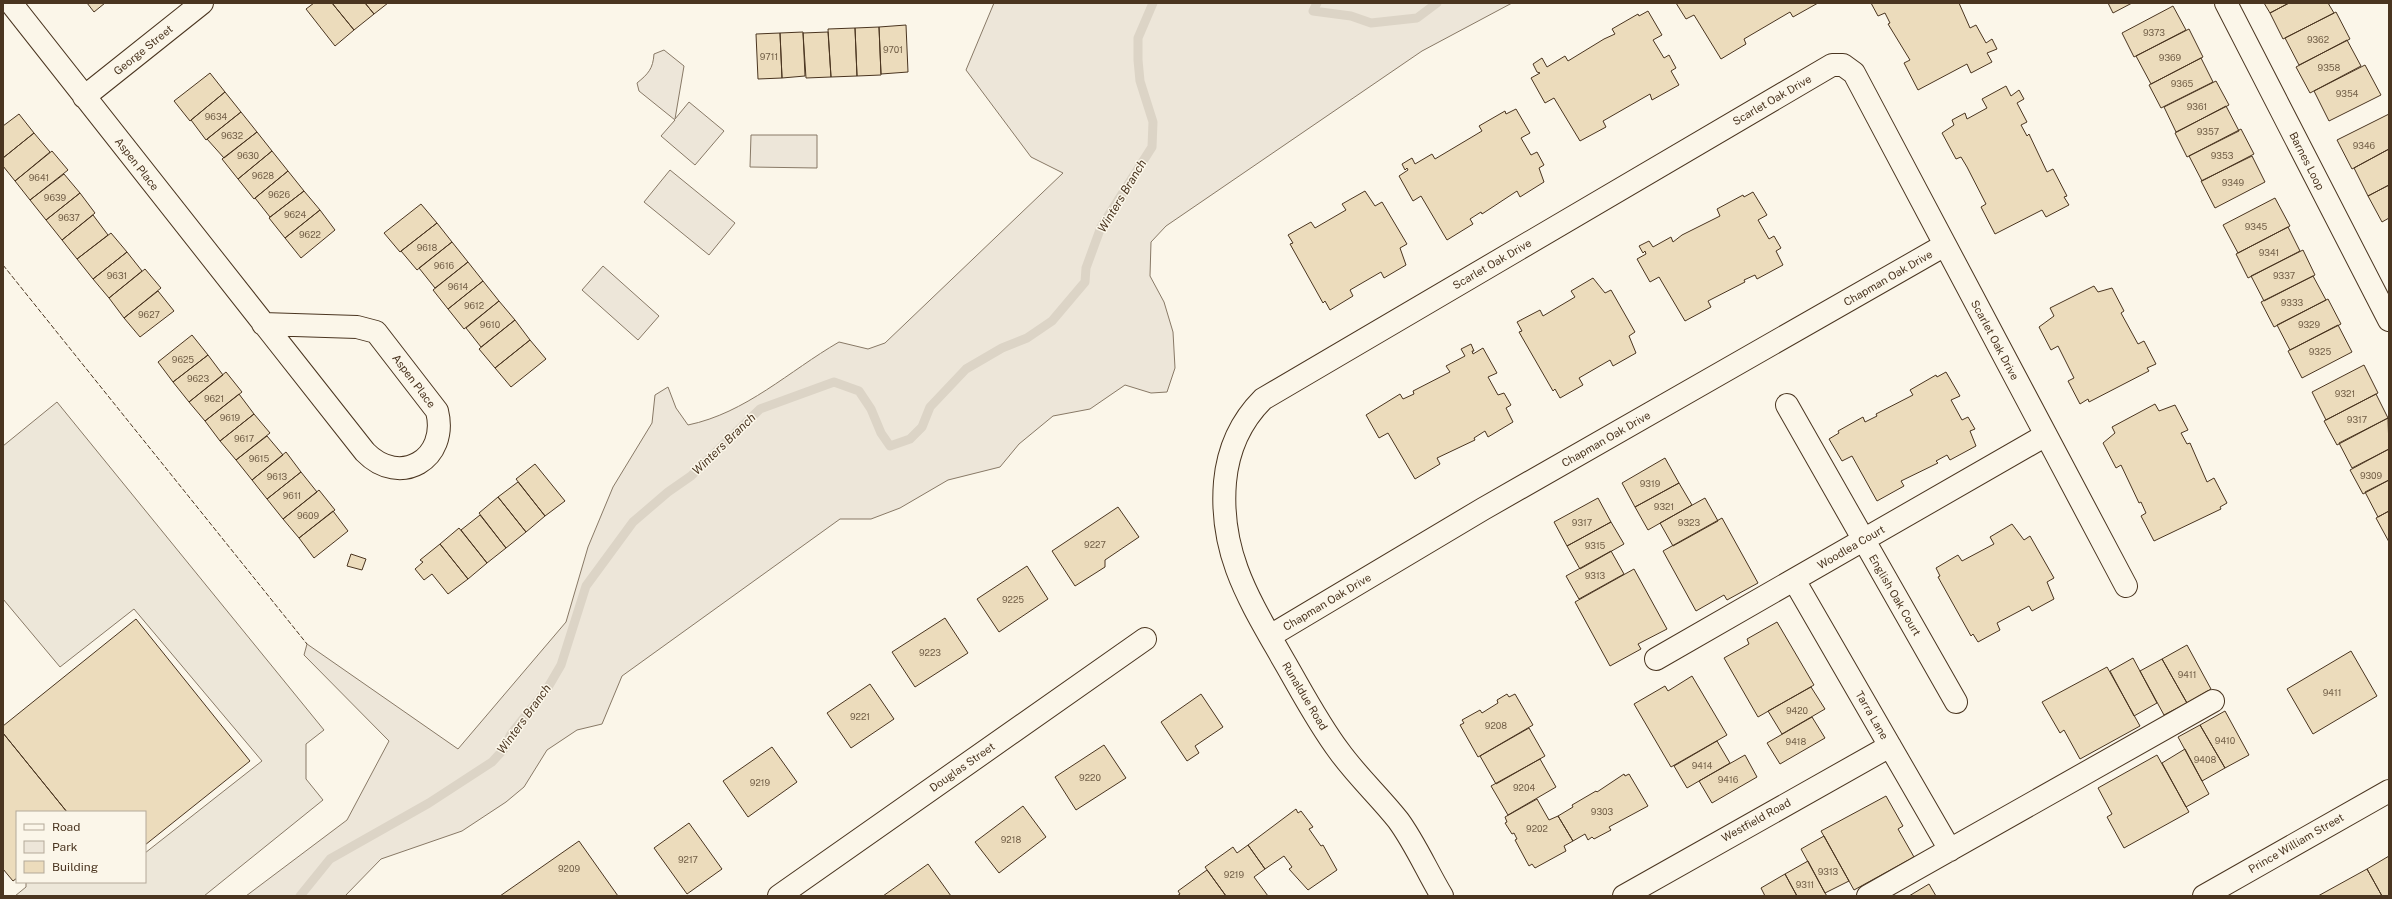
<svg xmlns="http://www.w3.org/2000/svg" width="2392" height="899" font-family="'Public Sans',sans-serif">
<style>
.green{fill:#ede6d9;stroke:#887966}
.parking{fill:#ede7d9;stroke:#887966}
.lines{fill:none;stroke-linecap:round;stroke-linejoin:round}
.stream{stroke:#dcd4c6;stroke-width:9}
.building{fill:#ecdcbc;stroke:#4a3520}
.minor-casing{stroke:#4a3520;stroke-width:24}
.minor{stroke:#fbf6e9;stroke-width:22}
.fence{stroke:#4a3520;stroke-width:1;stroke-dasharray:5 2;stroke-linecap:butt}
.labels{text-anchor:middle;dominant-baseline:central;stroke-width:3;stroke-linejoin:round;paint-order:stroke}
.number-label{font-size:9px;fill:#725f47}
.street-label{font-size:11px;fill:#4a3520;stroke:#fbf6e9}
.water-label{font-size:12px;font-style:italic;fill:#4a3520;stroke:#fbf6e9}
</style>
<rect width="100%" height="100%" fill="#fbf6e9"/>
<!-- green -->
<path class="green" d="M 994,3 L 1512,3 L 1422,51 L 1166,226 L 1151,242 L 1150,276 L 1164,302 L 1173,332 L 1175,368 L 1167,392 L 1151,393 L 1125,385 L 1090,409 L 1053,416 L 1019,444 L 1000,467 L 948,480 L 900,508 L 871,519 L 840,519 L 622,676 L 602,724 L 577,730 L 547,750 L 524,787 L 506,802 L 462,831 L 381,859 L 345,896 L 246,896 L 347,820 L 389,741 L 304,655 L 307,644 L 458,749 L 566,622 L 588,547 L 613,487 L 652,423 L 655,395 L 668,387 L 676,408 L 688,425 C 746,413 789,371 839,342 L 868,349 L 885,343 L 1063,173 L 1031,157 L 966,70 Z
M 664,50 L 684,66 L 675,119 L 689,102 L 724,131 L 695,165 L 661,136 L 675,120 L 639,91 L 637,83 C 648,74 653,69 654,54 Z
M 751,135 L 817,135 L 817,168 L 750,167 Z
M 670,170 L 735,223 L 709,255 L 644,202 Z
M 603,266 L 659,316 L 638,340 L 582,290 Z"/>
<!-- parking -->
<path class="parking" d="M 57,402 L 324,730 L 306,744 L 306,779 L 323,800 L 204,896 L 15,896 L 26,887 L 26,882 L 145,882 L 145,853 L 262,761 L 134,609 L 60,667 L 3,599 L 3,446 Z"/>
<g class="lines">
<!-- stream -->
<path class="stream" d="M 1317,3 L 1313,11 L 1351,16 L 1371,23 L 1417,18 L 1437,3
M 300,896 L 330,859 L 429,803 L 492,762 L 504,749 L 511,734 L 547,689 L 561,665 L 586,586 L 633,522 L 668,492 L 691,476 L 760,409 L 834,382 L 859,391 L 871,409 L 881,433 L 890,446 L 910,439 L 922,427 L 930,407 L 966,369 L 1002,348 L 1027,338 L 1052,321 L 1085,282 L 1086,268 L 1101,227 L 1152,147 L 1153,122 L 1140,81 L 1138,60 L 1138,38 L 1153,3"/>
</g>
<!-- building -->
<path class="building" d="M 87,3 L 105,3 L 94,12 Z
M 314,3 L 332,3 L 354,30 L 335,46 L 306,9 Z
M 332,3 L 365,3 L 374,14 L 354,30 Z
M 365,3 L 388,3 L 374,14 Z
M 1676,3 L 1818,3 L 1793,17 L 1790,12 L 1744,39 L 1746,44 L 1721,59 L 1694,15 L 1686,19 Z
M 1871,3 L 1959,3 L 1970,28 L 1976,25 L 1986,43 L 1992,39 L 1997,49 L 1987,53 L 1992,62 L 1971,73 L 1967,64 L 1918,90 L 1904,63 L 1910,60 L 1888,24 L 1890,23 L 1885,13 L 1878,16 Z
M 2108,3 L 2132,3 L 2113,13 Z
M 2264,3 L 2289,3 L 2270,13 Z
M 2289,3 L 2328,3 L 2334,13 L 2283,39 L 2270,13 Z
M 2173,6 L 2186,30 L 2134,57 L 2122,33 Z
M 1648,11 L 1662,35 L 1653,40 L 1664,58 L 1669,55 L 1676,68 L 1671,71 L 1679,85 L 1652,100 L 1650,94 L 1603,121 L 1606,127 L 1580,141 L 1554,98 L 1545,103 L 1531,78 L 1540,73 L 1537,72 L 1533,64 L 1542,58 L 1547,67 L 1565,56 L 1568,61 L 1604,39 L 1615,34 L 1612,29 L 1638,14 L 1639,16 Z
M 2336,12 L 2350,39 L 2299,65 L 2285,38 Z
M 906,25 L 908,72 L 881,74 L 879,27 Z
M 879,27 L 881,75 L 857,76 L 855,28 Z
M 855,28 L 857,76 L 831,77 L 828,29 Z
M 2189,29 L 2203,57 L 2151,84 L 2136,56 Z
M 803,32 L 805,76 L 782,78 L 780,33 Z
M 828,32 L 831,77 L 806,78 L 803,33 Z
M 780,33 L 782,78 L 758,79 L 756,34 Z
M 2347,40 L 2361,66 L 2310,93 L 2296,67 Z
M 2201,58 L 2213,82 L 2161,108 L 2149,85 Z
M 2365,65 L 2381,95 L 2329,121 L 2314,91 Z
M 210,73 L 225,92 L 190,121 L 174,101 Z
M 2216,81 L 2229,105 L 2176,132 L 2164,107 Z
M 2006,86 L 2011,96 L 2019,90 L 2024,99 L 2017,103 L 2027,122 L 2021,125 L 2027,136 L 2029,134 L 2047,172 L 2053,169 L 2067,196 L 2064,197 L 2069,205 L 2046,217 L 2042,210 L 1995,234 L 1981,207 L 1986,204 L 1967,167 L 1961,157 L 1956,159 L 1942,133 L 1954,125 L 1952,120 L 1965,113 L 1967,119 L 1987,108 L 1982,99 Z
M 225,92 L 241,112 L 206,140 L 191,120 Z
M 2226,106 L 2239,131 L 2187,157 L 2175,133 Z
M 1516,109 L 1530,133 L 1521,138 L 1531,155 L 1537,152 L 1544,165 L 1539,168 L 1544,182 L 1520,197 L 1517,191 L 1482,214 L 1481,212 L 1470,219 L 1473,224 L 1447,240 L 1421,196 L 1413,201 L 1399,176 L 1408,170 L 1407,168 L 1405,170 L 1402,164 L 1412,158 L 1415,164 L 1432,154 L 1435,159 L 1482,131 L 1479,126 L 1505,111 L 1506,114 Z
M 241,112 L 257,132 L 224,158 L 207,139 Z
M 19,114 L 34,133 L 3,158 L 3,126 Z
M 2389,114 L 2389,149 L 2352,169 L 2337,140 Z
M 2241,129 L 2254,154 L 2202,181 L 2189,156 Z
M 257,132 L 272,151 L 238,179 L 222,159 Z
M 34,133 L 50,152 L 15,181 L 3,166 L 3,158 Z
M 2389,149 L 2389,185 L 2368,196 L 2354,168 Z
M 52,151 L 68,170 L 30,200 L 15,181 Z
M 272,151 L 288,171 L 254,199 L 238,179 Z
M 2252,156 L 2265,182 L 2215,208 L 2201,181 Z
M 288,171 L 304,191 L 270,217 L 255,198 Z
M 64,174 L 80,193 L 46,220 L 30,200 Z
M 2389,185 L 2389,218 L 2382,222 L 2368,196 Z
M 304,191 L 320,210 L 285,238 L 269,218 Z
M 1365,191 L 1375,206 L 1382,202 L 1407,244 L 1400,248 L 1406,265 L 1384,278 L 1381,272 L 1350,290 L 1353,296 L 1330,310 L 1325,301 L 1323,303 L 1290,244 L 1293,243 L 1288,235 L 1311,222 L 1315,228 L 1346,210 L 1342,204 Z
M 1753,192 L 1767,215 L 1758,220 L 1769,239 L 1774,236 L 1781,248 L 1776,251 L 1783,265 L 1757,279 L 1755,275 L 1744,280 L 1745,282 L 1708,301 L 1711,307 L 1685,321 L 1659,277 L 1650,282 L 1637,259 L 1646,254 L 1645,251 L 1643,253 L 1639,246 L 1649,241 L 1653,247 L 1671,237 L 1673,242 L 1682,235 L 1720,216 L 1717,209 L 1743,195 L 1744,197 Z
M 80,193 L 95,213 L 62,240 L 46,220 Z
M 2275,198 L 2290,226 L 2238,253 L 2223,225 Z
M 421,204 L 437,223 L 400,252 L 384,233 Z
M 320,210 L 335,230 L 301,258 L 285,238 Z
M 93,215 L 108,235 L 77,259 L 62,240 Z
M 437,223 L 452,242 L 417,270 L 401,251 Z
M 2288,227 L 2300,251 L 2248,278 L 2236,254 Z
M 111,233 L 127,252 L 93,279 L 77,259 Z
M 452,242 L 468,262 L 435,288 L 419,268 Z
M 2303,250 L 2315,275 L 2264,301 L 2251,276 Z
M 127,252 L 142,271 L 109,298 L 93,279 Z
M 468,262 L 483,281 L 448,309 L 433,290 Z
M 145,269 L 161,288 L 124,318 L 109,298 Z
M 2313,276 L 2326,300 L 2274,327 L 2261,302 Z
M 1593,278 L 1605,293 L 1611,290 L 1635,332 L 1629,336 L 1636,353 L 1613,366 L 1610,360 L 1579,378 L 1583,385 L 1560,398 L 1555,389 L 1553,391 L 1519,332 L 1522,331 L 1517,322 L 1540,310 L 1543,316 L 1575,297 L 1571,291 Z
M 483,281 L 499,301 L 464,329 L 448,309 Z
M 2094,286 L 2098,292 L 2112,288 L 2124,311 L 2121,313 L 2138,344 L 2144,341 L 2156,364 L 2147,368 L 2149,371 L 2089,402 L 2088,399 L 2080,404 L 2068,381 L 2074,378 L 2058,346 L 2051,350 L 2039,327 L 2054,316 L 2050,308 Z
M 158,291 L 174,311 L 140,337 L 124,318 Z
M 2328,299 L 2341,324 L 2290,350 L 2277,325 Z
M 499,301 L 515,320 L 481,347 L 466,328 Z
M 515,320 L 530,340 L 495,368 L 479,349 Z
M 2338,325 L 2352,352 L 2302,378 L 2288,351 Z
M 192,335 L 208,355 L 173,382 L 158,362 Z
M 530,340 L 546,359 L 511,387 L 495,368 Z
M 1471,344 L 1474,351 L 1472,351 L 1473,354 L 1483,348 L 1497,373 L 1488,377 L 1498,395 L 1504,393 L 1511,405 L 1506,408 L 1513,422 L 1488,437 L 1485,431 L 1474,438 L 1475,440 L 1437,458 L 1440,464 L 1415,479 L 1388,433 L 1379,438 L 1366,415 L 1400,394 L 1403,399 L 1414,394 L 1413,391 L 1450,372 L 1446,366 L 1465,356 L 1461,349 Z
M 208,355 L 223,375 L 189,402 L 173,382 Z
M 2364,365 L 2378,393 L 2326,420 L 2312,392 Z
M 226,372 L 242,392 L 205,421 L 189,402 Z
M 1946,372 L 1960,396 L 1951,400 L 1962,420 L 1968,417 L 1975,429 L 1970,431 L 1976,446 L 1950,460 L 1947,455 L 1936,461 L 1938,463 L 1901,481 L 1904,486 L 1877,501 L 1852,456 L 1842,461 L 1829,439 L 1839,433 L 1838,431 L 1863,417 L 1865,422 L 1877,416 L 1876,414 L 1913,395 L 1910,390 L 1936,375 L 1937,377 Z
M 239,394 L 254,414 L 220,441 L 205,421 Z
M 2376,394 L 2388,418 L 2337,445 L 2324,421 Z
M 2155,404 L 2159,411 L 2175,405 L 2188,430 L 2181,433 L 2187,444 L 2190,443 L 2207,482 L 2214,478 L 2227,503 L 2220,507 L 2221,509 L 2154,541 L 2141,516 L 2146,513 L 2141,502 L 2139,503 L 2121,465 L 2116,468 L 2103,443 L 2115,433 L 2112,427 Z
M 254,414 L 270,433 L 236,460 L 220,441 Z
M 2388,418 L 2389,449 L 2352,468 L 2339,443 Z
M 267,436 L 283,455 L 252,480 L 236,460 Z
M 2389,449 L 2389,480 L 2363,494 L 2350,470 Z
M 286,452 L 301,472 L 267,499 L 252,480 Z
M 1665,458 L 1679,483 L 1635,507 L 1622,483 Z
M 535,464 L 565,501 L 545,516 L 516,479 Z
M 301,472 L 317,492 L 283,519 L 267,499 Z
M 2389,480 L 2389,511 L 2378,517 L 2365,492 Z
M 518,482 L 545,516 L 526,532 L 498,497 Z
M 1679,483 L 1692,505 L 1648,530 L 1635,507 Z
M 319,490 L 335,510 L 299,538 L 283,519 Z
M 498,497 L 526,532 L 506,548 L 479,513 Z
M 1598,498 L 1611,522 L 1567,546 L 1554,522 Z
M 1705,498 L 1718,521 L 1673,546 L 1660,523 Z
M 1118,507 L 1139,537 L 1105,560 L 1105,567 L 1075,586 L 1052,551 Z
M 333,511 L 348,531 L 314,558 L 299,538 Z
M 2389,511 L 2389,542 L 2376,518 Z
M 480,515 L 506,548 L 487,563 L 461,530 Z
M 1722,518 L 1758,583 L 1727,600 L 1724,595 L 1696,611 L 1663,551 Z
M 1611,522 L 1624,544 L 1580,569 L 1567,546 Z
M 2012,524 L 2024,540 L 2030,536 L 2054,578 L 2047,582 L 2054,599 L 2032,611 L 2029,606 L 1997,623 L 2000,630 L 1978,642 L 1973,634 L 1971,636 L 1938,577 L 1940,576 L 1936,568 L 1958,555 L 1962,561 L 1994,544 L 1990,537 Z
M 459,528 L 487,563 L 468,579 L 440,544 Z
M 440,544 L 468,579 L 448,594 L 432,574 L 424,580 L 415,569 L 423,562 L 420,560 Z
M 1611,551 L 1624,574 L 1579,599 L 1566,576 Z
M 351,554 L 366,559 L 362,570 L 347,566 Z
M 1027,566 L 1048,599 L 999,632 L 977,599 Z
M 1634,569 L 1667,629 L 1638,644 L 1641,649 L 1610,666 L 1575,602 Z
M 945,618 L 968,653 L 915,687 L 892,652 Z
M 136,619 L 250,761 L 145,845 L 145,812 L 67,812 L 3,733 L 3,726 Z
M 1777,622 L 1814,685 L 1758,717 L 1724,658 L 1749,644 L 1747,639 Z
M 2187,645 L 2211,689 L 2187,703 L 2162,659 Z
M 2351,651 L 2377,696 L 2313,734 L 2287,689 Z
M 2133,658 L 2157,703 L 2134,716 L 2110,671 Z
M 2162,659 L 2187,703 L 2164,715 L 2140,671 Z
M 2107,667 L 2140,726 L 2080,759 L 2064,730 L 2060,733 L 2042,702 Z
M 1692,676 L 1727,735 L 1671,767 L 1634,704 L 1665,686 L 1668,691 Z
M 870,684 L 894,719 L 851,748 L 827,713 Z
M 1811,687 L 1825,709 L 1782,734 L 1768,711 Z
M 1201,694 L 1223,727 L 1195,746 L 1199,753 L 1187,761 L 1161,722 Z
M 1507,694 L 1509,697 L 1515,694 L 1533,725 L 1478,757 L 1460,725 L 1464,723 L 1462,720 L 1480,710 L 1482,713 L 1498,703 L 1497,700 Z
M 2225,711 L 2249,755 L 2225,768 L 2200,725 Z
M 1812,717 L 1825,738 L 1780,764 L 1767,743 Z
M 2200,725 L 2225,768 L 2202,781 L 2178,737 Z
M 1529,728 L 1545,756 L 1496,784 L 1480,756 Z
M 3,733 L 67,812 L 17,812 L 17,878 L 13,881 L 3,869 Z
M 1717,741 L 1730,763 L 1687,788 L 1674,766 Z
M 1104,745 L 1126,778 L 1076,810 L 1055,777 Z
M 772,747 L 797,782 L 748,817 L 723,781 Z
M 2185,749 L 2209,794 L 2186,807 L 2162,763 Z
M 1745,755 L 1757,777 L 1712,803 L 1699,781 Z
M 2157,755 L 2189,812 L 2124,848 L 2107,817 L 2112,814 L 2098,788 Z
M 1540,759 L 1556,787 L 1508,815 L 1491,786 Z
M 1624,774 L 1625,776 L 1629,774 L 1648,806 L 1609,827 L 1611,830 L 1594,839 L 1592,837 L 1588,840 L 1585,834 L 1573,841 L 1558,816 L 1573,807 L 1572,805 L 1596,791 L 1597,792 Z
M 1886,796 L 1903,826 L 1898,829 L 1914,857 L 1854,890 L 1821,831 Z
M 1537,799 L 1549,820 L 1558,816 L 1573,841 L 1564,846 L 1566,851 L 1535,868 L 1532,864 L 1529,866 L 1515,840 L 1517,839 L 1514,833 L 1512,834 L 1505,823 L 1507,822 L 1505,817 Z
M 1023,806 L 1046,837 L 999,873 L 975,842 Z
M 1296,809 L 1298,813 L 1301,811 L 1313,827 L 1309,829 L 1321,846 L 1323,845 L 1337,870 L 1308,890 L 1289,869 L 1292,867 L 1284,856 L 1265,869 L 1248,845 Z
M 689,823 L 722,869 L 687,894 L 654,848 Z
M 1824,836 L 1849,881 L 1825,893 L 1801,849 Z
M 579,841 L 618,896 L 500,896 Z
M 1248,845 L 1265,869 L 1254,877 L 1268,896 L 1226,896 L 1205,867 L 1233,847 L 1237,853 Z
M 2389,856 L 2389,896 L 2382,896 L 2367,869 Z
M 1808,861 L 1825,893 L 1827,896 L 1797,896 L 1785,874 Z
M 928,864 L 951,896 L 883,896 Z
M 2367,869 L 2382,896 L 2318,896 Z
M 1207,870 L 1226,896 L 1177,896 L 1180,894 L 1178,891 Z
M 1785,874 L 1797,896 L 1765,896 L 1761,888 Z
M 1929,884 L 1936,896 L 1909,896 Z"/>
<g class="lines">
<defs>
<path id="minor" d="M 11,3 L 365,452 C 400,488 449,459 437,411 L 376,332 L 357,327 L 263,324
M 2226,3 L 2389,320
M 84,97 L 202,3
M 1787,405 L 1956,702
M 1794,580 L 1950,850
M 1270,636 L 1483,509 L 1945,245
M 1656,659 L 2046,435
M 779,896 L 1145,639
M 1442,896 C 1427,871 1415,843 1398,820 C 1379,796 1357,776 1339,751 C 1318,723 1302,692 1284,661 C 1250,601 1219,554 1225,482 C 1228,449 1240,422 1263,399 L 1832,65 L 1843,65 L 1854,73 L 2126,586
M 1624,896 L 1890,746
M 1868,896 L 2213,701
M 2204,896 L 2389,791"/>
</defs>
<!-- minor casing -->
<use href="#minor" class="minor-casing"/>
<!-- minor -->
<use href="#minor" class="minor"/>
<!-- fence -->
<path class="fence" d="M 3,265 L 307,644"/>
</g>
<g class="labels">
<!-- number labels -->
<g class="number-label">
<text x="2154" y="32">9373</text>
<text x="2318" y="39">9362</text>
<text x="893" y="49">9701</text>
<text x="769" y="56">9711</text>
<text x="2170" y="57">9369</text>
<text x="2329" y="67">9358</text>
<text x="2182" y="83">9365</text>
<text x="2347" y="93">9354</text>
<text x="2197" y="106">9361</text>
<text x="216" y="116">9634</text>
<text x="2208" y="131">9357</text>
<text x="232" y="135">9632</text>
<text x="2364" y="145">9346</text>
<text x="248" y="155">9630</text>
<text x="2222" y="155">9353</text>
<text x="263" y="175">9628</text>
<text x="39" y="177">9641</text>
<text x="2233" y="182">9349</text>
<text x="279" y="194">9626</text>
<text x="55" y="197">9639</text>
<text x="295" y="214">9624</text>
<text x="69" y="217">9637</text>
<text x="2256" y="226">9345</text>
<text x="310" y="234">9622</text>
<text x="427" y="247">9618</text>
<text x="2269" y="252">9341</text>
<text x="444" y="265">9616</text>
<text x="117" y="275">9631</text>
<text x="2284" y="275">9337</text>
<text x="458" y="286">9614</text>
<text x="2292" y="302">9333</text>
<text x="474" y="305">9612</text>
<text x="149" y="314">9627</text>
<text x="490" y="324">9610</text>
<text x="2309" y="324">9329</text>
<text x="2320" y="351">9325</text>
<text x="183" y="359">9625</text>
<text x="198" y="378">9623</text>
<text x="2345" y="393">9321</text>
<text x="214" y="398">9621</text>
<text x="230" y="417">9619</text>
<text x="2357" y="419">9317</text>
<text x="244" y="438">9617</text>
<text x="259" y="458">9615</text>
<text x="2371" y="475">9309</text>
<text x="277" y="476">9613</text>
<text x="1650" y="483">9319</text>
<text x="292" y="495">9611</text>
<text x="1664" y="506">9321</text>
<text x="308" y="515">9609</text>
<text x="1582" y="522">9317</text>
<text x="1689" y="522">9323</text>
<text x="1095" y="544">9227</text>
<text x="1595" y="545">9315</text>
<text x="1595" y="575">9313</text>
<text x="1013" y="599">9225</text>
<text x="930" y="652">9223</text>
<text x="2187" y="674">9411</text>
<text x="2332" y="692">9411</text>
<text x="1797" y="710">9420</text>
<text x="860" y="716">9221</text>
<text x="1496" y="725">9208</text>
<text x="2225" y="740">9410</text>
<text x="1796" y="741">9418</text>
<text x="2205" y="759">9408</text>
<text x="1702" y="765">9414</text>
<text x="1090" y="777">9220</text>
<text x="1728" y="779">9416</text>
<text x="760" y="782">9219</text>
<text x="1524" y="787">9204</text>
<text x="1602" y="811">9303</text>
<text x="1537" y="828">9202</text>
<text x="1011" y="839">9218</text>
<text x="688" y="859">9217</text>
<text x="569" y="868">9209</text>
<text x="1828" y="871">9313</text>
<text x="1234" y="874">9219</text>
<text x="1805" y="884">9311</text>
</g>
<!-- street labels -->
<g class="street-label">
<text transform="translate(143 50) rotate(-39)">George Street</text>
<text transform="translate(1772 100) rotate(-30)">Scarlet Oak Drive</text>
<text transform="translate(2307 161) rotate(63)">Barnes Loop</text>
<text transform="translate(137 164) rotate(52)">Aspen Place</text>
<text transform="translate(1492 264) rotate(-30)">Scarlet Oak Drive</text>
<text transform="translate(1888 278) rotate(-30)">Chapman Oak Drive</text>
<text transform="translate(1995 340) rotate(62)">Scarlet Oak Drive</text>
<text transform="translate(414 381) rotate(53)">Aspen Place</text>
<text transform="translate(1606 439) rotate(-30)">Chapman Oak Drive</text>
<text transform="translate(1851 547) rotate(-30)">Woodlea Court</text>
<text transform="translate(1895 595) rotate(60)">English Oak Court</text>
<text transform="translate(1327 602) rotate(-31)">Chapman Oak Drive</text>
<text transform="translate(1305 696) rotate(59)">Runaldue Road</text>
<text transform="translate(1872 715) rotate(60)">Tarra Lane</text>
<text transform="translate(962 767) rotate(-35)">Douglas Street</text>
<text transform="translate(1756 820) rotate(-29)">Westfield Road</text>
<text transform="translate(2296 843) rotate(-30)">Prince William Street</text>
</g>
<!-- water labels -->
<g class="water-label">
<text transform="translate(1122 196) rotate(-59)">Winters Branch</text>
<text transform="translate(724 444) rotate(-44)">Winters Branch</text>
<text transform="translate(524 719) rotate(-54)">Winters Branch</text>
</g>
</g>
<!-- border -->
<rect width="2392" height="899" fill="none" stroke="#4a3520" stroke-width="8"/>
<!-- legend -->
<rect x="16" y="811" width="130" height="72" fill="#fbf6e9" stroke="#b4a999"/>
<rect x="24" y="824" width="20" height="6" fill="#fbf6e9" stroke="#b4a999"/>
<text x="52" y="831" font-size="12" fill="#4a3520">Road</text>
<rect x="24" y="841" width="20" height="12" fill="#ede6d9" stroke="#b4a999"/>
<text x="52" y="851" font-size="12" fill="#4a3520">Park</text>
<rect x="24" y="861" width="20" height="12" fill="#ecdcbc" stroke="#b4a999"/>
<text x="52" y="871" font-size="12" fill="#4a3520">Building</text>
</svg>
